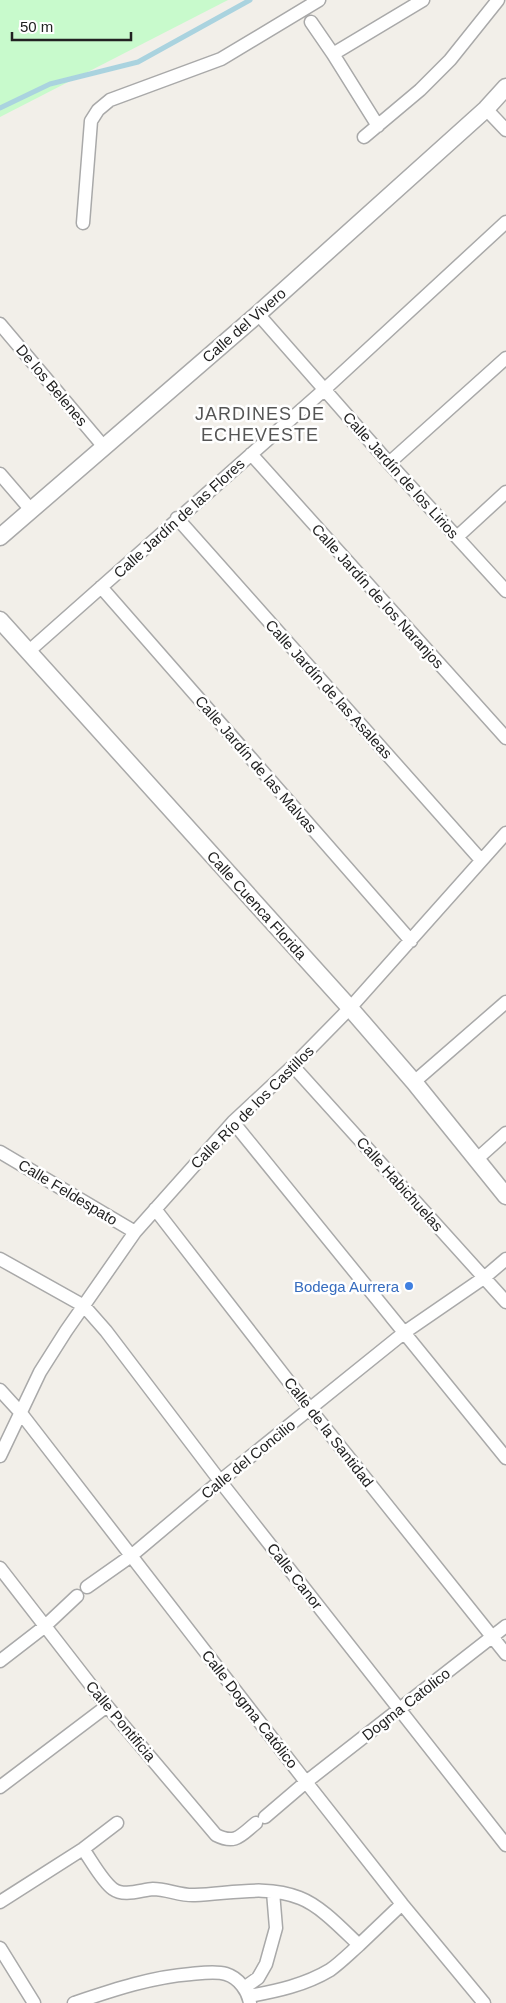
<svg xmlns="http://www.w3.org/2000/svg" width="506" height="2003" font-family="Helvetica,sans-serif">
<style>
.park{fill:#c8facc}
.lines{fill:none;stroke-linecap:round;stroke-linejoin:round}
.stream{stroke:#aad3df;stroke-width:5}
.minor-casing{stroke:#a9a9a9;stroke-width:15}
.tertiary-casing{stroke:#a9a9a9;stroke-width:19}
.minor{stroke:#fff;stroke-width:12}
.tertiary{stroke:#fff;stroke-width:16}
.shop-dot{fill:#3f7fe0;stroke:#fff;stroke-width:2}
.labels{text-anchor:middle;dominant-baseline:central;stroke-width:5;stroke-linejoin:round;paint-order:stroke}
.street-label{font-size:15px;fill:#222;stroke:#fff}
.shop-label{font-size:15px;fill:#366cbe;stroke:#fff;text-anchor:end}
.quarter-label{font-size:18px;letter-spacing:1px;fill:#555;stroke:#fff}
</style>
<rect width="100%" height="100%" fill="#f2efe9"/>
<!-- park -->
<path class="park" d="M 0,0 L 228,0 L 0,117 Z"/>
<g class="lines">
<!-- stream -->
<path class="stream" d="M 0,108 L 50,84 L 138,62 L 250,0"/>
<defs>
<path id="minor" d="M 311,22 L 333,54 L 378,126
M 333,54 L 423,0
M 486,109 L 506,130
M 364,137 L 420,90 L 450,60 L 498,0
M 83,223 L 91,121 L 98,110 L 110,100 L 221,59 L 319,0
M 258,314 L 389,463 L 506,591
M 0,324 L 104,447
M 251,454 L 506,738
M 389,463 L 506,358
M 0,474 L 31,510
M 177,518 L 481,860
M 457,537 L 506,492
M 101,587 L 411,941
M 29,651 L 325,389 L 506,222
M 293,1066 L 506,1302
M 414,1082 L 506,1002
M 233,1122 L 506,1458
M 0,1152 L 135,1232
M 477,1159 L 506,1133
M 155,1209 L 310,1409 L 506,1654
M 0,1259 L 84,1306 L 106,1331 L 220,1481 L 506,1845
M 0,1390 L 20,1412 L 306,1782 L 402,1904 L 484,2003
M 0,1456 L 40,1372 L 66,1331 L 135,1232 L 233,1122 L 293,1066 L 350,1008 L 506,833
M 0,1568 L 107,1706 L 216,1835 C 236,1845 241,1835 256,1823
M 87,1587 L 131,1556 L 220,1481 L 405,1332 L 485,1277 L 506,1259
M 0,1661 L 44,1627 L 77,1596
M 0,1787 L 107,1706
M 265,1817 L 306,1782 L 506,1626
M 83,1849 C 91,1860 102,1881 113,1889 C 124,1897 141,1890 153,1889 C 167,1889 181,1896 195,1895 C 229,1894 266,1884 300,1898 C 321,1906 343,1930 359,1945 L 402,1904
M 0,1902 L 83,1849 L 117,1823
M 0,1948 L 34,2003
M 244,1988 L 258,1978 L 266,1964 L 276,1928 L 273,1892
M 249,1996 C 277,1991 305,1985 330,1970 C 340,1963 350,1953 359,1945
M 74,2003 C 113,1990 151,1977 191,1974 C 202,1973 216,1971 226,1974 C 239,1978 248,1991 250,2003"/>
<path id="tertiary" d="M 0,537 L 258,314 L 486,109 L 506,87
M 0,620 L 350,1008 L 414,1082 L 506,1196"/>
</defs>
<!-- minor casing -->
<use href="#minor" class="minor-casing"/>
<!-- tertiary casing -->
<use href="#tertiary" class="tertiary-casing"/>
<!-- minor -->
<use href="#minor" class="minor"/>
<!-- tertiary -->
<use href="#tertiary" class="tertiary"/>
</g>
<!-- markers -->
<circle class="shop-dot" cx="409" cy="1286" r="5"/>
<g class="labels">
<!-- street labels -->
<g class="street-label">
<text transform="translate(244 325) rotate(-41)">Calle del Vivero</text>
<text transform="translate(52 385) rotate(50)">De los Belenes</text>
<text transform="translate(401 475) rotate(48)">Calle Jardín de los Lirios</text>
<text transform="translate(179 518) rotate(-42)">Calle Jardín de las Flores</text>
<text transform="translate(378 596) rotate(48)">Calle Jardín de los Naranjos</text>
<text transform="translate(329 689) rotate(48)">Calle Jardín de las Asaleas</text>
<text transform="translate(256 764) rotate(49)">Calle Jardín de las Malvas</text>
<text transform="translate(257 905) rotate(48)">Calle Cuenca Florida</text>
<text transform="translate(252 1107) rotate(-45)">Calle Río de los Castillos</text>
<text transform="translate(400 1184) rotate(48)">Calle Habichuelas</text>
<text transform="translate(68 1192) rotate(31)">Calle Feldespato</text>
<text transform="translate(329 1432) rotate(52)">Calle de la Santidad</text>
<text transform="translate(248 1459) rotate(-39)">Calle del Concilio</text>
<text transform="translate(295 1576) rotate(52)">Calle Canor</text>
<text transform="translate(406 1704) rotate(-38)">Dogma Catolico</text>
<text transform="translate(250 1709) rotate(52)">Calle Dogma Católico</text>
<text transform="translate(121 1721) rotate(50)">Calle Pontificia</text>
</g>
<!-- shop labels -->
<g class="shop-label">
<text x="399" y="1286">Bodega Aurrera</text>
</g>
<!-- quarter labels -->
<g class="quarter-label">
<text x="260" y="414">JARDINES DE<tspan x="260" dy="21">ECHEVESTE</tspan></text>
</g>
</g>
<!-- scale -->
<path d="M12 32v8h119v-8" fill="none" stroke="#222222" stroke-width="2.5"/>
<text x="20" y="32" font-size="15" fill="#222222" stroke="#ffffff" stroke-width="4" paint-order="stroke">50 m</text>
</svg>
